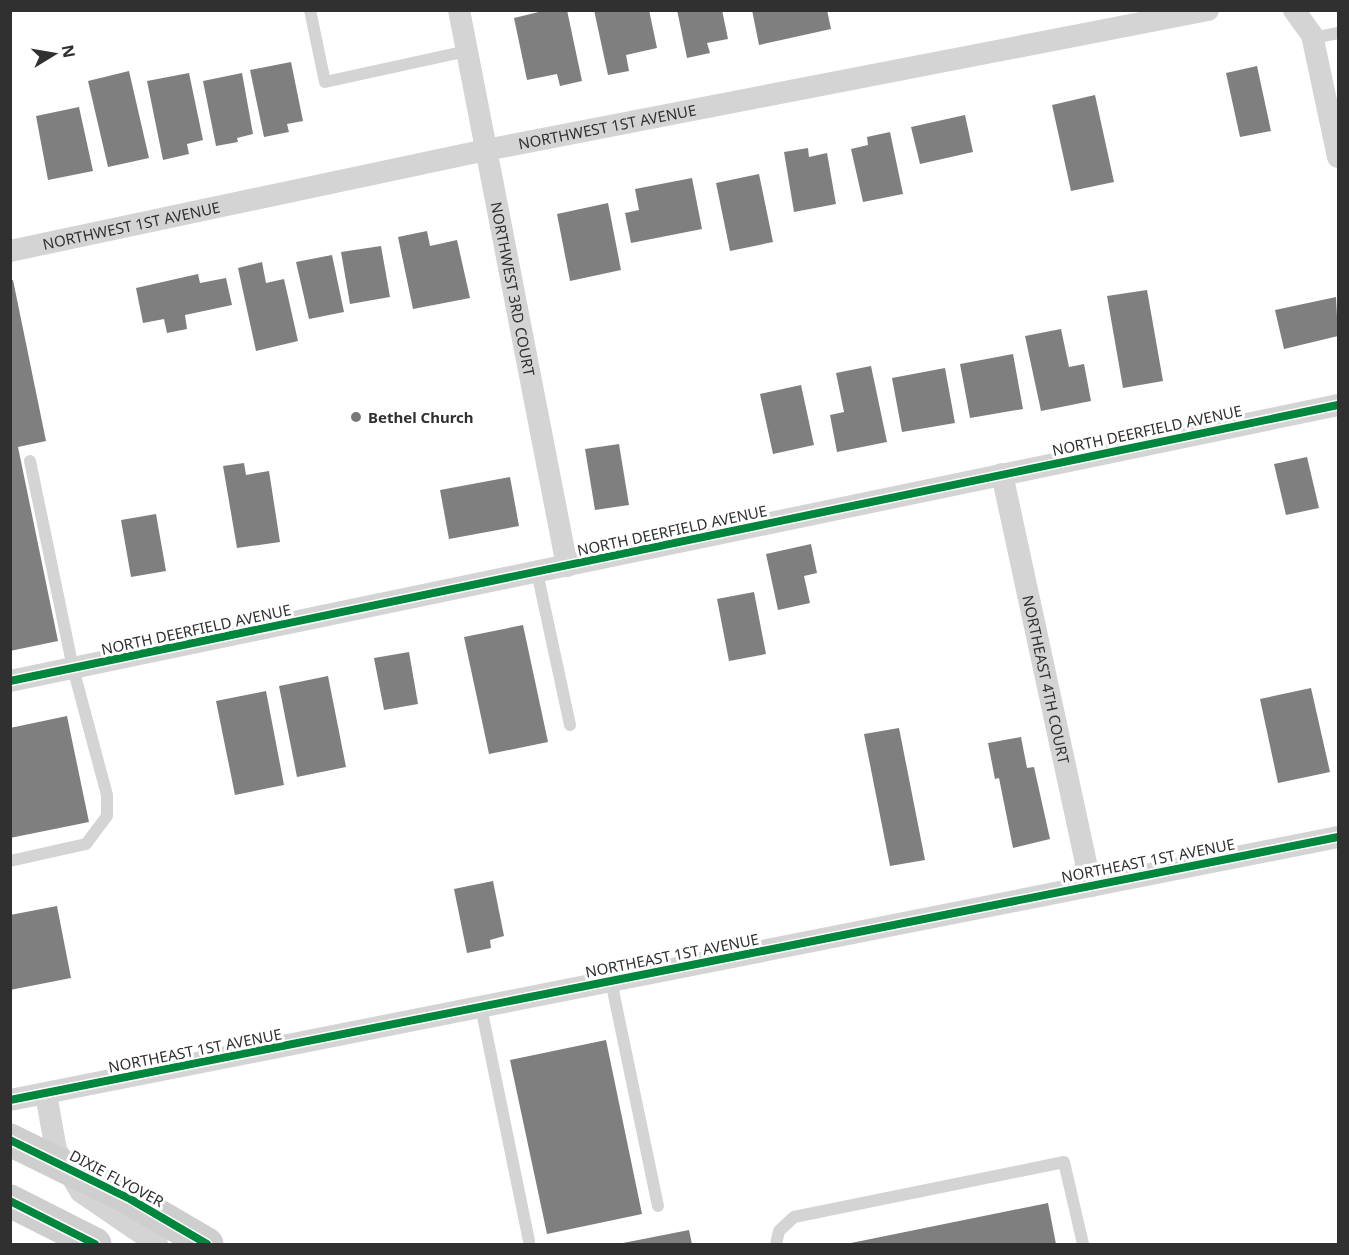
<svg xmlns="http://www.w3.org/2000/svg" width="1349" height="1255" font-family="'Noto Sans',sans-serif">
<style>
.building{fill:#7f7f7f}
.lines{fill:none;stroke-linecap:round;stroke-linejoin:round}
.service{stroke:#d4d4d4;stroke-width:12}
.minor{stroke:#d4d4d4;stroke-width:22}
.secondary{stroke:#cecece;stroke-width:33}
.secondary-bridge{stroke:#cecece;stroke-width:33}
.cycleway-casing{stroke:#fff;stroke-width:11}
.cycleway{stroke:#00873e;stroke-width:8}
.poi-dot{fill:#787878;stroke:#fff;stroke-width:2}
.labels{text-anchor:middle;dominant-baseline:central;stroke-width:6;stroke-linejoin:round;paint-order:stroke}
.street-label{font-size:15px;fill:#303030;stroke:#fff}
.poi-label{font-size:15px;font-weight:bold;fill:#303030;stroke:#fff;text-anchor:start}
</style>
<rect width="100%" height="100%" fill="#fff"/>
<!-- building -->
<path class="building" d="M 547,10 L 567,10 L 582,81 L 560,86 L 557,74 L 527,80 L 514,18 Z
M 594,10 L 649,10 L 657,48 L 626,55 L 629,71 L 608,75 Z
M 677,10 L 722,10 L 728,39 L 707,43 L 710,53 L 687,58 Z
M 752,10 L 827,10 L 831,29 L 759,45 Z
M 291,62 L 303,121 L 287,124 L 289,132 L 264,137 L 250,70 Z
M 1257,66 L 1271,131 L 1240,137 L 1226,73 Z
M 129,71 L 149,158 L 108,167 L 88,81 Z
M 189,73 L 203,140 L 187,144 L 189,154 L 163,160 L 147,81 Z
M 242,73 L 253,134 L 237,138 L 238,142 L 216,146 L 203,81 Z
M 1095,95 L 1114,182 L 1071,191 L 1052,105 Z
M 79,107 L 93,171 L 48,180 L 36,116 Z
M 965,115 L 973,152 L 920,164 L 911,127 Z
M 890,132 L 903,194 L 863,202 L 851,149 L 868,145 L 867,137 Z
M 808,148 L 809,157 L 827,153 L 836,204 L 794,212 L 784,152 Z
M 759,174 L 773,242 L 730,251 L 716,183 Z
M 692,178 L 702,229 L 631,243 L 625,213 L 639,210 L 635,189 Z
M 608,203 L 621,270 L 570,281 L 557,214 Z
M 427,231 L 430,246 L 457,240 L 470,298 L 413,309 L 398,237 Z
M 381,246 L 390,297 L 350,304 L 341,252 Z
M 332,255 L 344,312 L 309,319 L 296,262 Z
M 262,262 L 266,283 L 284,279 L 298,341 L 256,351 L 238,268 Z
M 198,274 L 200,283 L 226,278 L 232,305 L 185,315 L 187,329 L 167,333 L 164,319 L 143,323 L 136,288 Z
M 13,280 L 46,441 L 18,447 L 58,641 L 10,651 L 10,281 Z
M 1147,290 L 1163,381 L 1123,388 L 1107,296 Z
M 1336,297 L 1338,336 L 1284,349 L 1275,310 Z
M 1061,329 L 1069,367 L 1084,364 L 1091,401 L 1041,411 L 1025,336 Z
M 1013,354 L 1023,409 L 970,418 L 960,364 Z
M 871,366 L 887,442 L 837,452 L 830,415 L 844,412 L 836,373 Z
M 945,368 L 955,423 L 902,432 L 892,378 Z
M 801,385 L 814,445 L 773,454 L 760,394 Z
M 619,444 L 629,505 L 595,510 L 585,449 Z
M 1307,457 L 1319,508 L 1286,515 L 1274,464 Z
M 244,463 L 246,475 L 269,471 L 280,542 L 237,548 L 223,466 Z
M 510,477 L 519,526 L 449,539 L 440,490 Z
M 156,514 L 166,571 L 131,577 L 121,520 Z
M 811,544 L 817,573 L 804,576 L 810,603 L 778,610 L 766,554 Z
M 754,592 L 766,654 L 729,661 L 717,599 Z
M 523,625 L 548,742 L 489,754 L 464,637 Z
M 409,652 L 418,704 L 384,710 L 374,658 Z
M 328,676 L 346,767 L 297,777 L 279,686 Z
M 1311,688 L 1330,772 L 1278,783 L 1260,699 Z
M 266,691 L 284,785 L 235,795 L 216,701 Z
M 67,716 L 89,822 L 10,838 L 10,728 Z
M 899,728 L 925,860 L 890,866 L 864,734 Z
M 1021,737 L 1027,768 L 1034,767 L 1050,839 L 1013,848 L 999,778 L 995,779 L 988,743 Z
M 493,881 L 504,936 L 490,940 L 491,948 L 467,953 L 454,889 Z
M 57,906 L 71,978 L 10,990 L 10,915 Z
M 606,1040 L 642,1214 L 547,1234 L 510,1060 Z
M 1048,1203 L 1056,1244 L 852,1244 L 851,1243 Z
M 689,1230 L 692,1244 L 623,1244 L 623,1243 Z"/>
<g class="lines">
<!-- service -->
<path class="service" d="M 310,10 L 325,82 L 467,51
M 1313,38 L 1338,33
M 537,572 L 570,725
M 10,861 L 86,844 L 107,816 L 107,795 L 73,668 L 30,461
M 611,981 L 658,1206
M 481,1007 L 529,1241
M 776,1244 L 779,1231 L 794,1217 L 1064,1162 L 1083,1244"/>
<!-- minor -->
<g class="minor">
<path id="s1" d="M 459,10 L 567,566"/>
<path d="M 1294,10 L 1312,35 L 1338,157"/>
<path id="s2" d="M 10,251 L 486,150 L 1208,10"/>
<path id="s3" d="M 1002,474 L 1091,886"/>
<path d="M 10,681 L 1338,405"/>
<path d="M 46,1094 L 56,1150 L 81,1192 L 157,1244"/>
<path d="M 10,1100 L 1338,837"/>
</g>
<!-- secondary -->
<path class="secondary" d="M 10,1201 L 95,1244"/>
<!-- secondary-bridge -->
<path class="secondary-bridge" d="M 10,1140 L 130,1199 L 207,1244"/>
<defs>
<path id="cycleway" d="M 10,681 L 1338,405
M 10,1100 L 1338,837
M 10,1140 L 130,1199 L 207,1244
M 10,1201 L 95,1244"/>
</defs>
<!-- cycleway casing -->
<use href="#cycleway" class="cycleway-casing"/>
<!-- cycleway -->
<use href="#cycleway" class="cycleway"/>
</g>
<!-- markers -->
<circle class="poi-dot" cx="356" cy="417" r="6"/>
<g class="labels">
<!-- street labels -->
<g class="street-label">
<text stroke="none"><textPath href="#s2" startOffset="610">NORTHWEST 1ST AVENUE</textPath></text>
<text stroke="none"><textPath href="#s2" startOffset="124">NORTHWEST 1ST AVENUE</textPath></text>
<text stroke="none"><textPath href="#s1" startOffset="284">NORTHWEST 3RD COURT</textPath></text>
<text transform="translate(1147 430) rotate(-12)">NORTH DEERFIELD AVENUE</text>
<text transform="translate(672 530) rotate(-12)">NORTH DEERFIELD AVENUE</text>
<text transform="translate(196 629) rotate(-12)">NORTH DEERFIELD AVENUE</text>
<text stroke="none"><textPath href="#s3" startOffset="210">NORTHEAST 4TH COURT</textPath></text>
<text transform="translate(1148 860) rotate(-11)">NORTHEAST 1ST AVENUE</text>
<text transform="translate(672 955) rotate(-11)">NORTHEAST 1ST AVENUE</text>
<text transform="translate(195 1050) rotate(-11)">NORTHEAST 1ST AVENUE</text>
<text transform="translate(117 1178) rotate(28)">DIXIE FLYOVER</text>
</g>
<!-- poi labels -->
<g class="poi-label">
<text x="368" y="417">Bethel Church</text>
</g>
</g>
<!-- border -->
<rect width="1349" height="1255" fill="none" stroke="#303030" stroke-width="24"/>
<!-- north arrow -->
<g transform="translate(54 54) rotate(79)" stroke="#ffffff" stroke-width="4.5" paint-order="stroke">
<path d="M0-4.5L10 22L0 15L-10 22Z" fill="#303030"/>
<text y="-9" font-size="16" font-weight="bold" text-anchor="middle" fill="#303030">N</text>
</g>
</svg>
